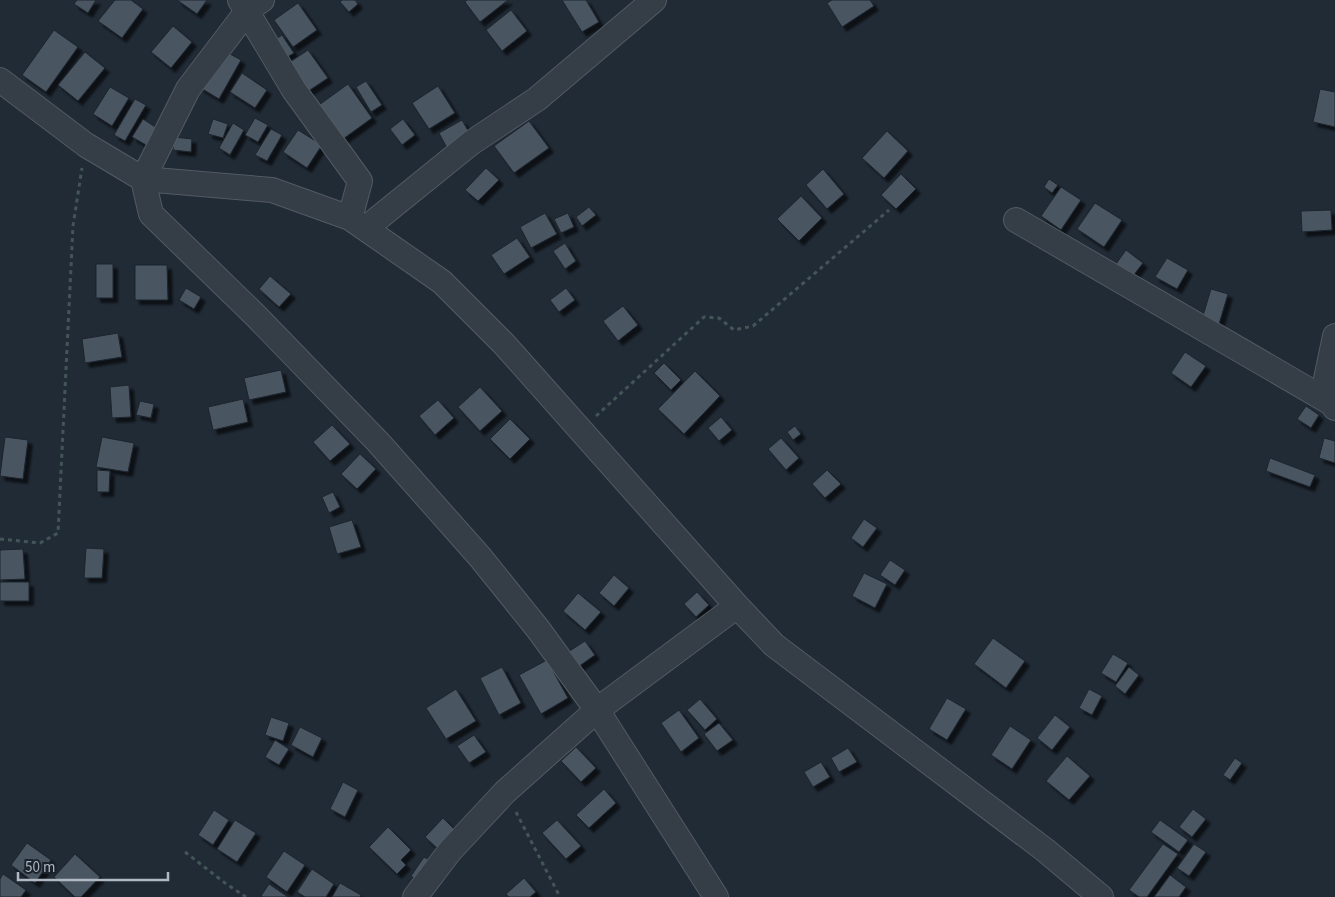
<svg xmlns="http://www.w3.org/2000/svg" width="1335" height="897" font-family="'Source Sans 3',sans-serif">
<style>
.building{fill:#4a5561;stroke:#1c242d;filter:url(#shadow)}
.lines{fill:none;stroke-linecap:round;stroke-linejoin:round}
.street-casing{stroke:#525b64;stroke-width:26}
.path{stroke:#435556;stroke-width:3;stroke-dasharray:4 4;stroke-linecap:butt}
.street{stroke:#353d46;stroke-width:24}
</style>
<defs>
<filter id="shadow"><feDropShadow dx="4.5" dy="4.5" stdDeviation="1" flood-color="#0009"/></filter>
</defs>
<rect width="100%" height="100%" fill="#212b36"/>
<!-- building -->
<path class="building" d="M 77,0 L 96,0 L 88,13 L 74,4 Z
M 115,0 L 131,0 L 143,9 L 122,38 L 98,21 Z
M 177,0 L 207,0 L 197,14 Z
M 342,0 L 355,0 L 358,4 L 349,12 L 340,2 Z
M 467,0 L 508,0 L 480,22 L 465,2 Z
M 562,0 L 586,0 L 599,22 L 582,32 Z
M 832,0 L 870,0 L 874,6 L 842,27 L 827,3 Z
M 298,3 L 317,30 L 293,47 L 274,20 Z
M 511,10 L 527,31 L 502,51 L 486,30 Z
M 173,26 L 192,42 L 171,68 L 151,52 Z
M 54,30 L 78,47 L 46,92 L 22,75 Z
M 282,35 L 294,53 L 284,59 L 273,41 Z
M 221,49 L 241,60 L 219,99 L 199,87 Z
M 308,50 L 328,78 L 307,92 L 287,64 Z
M 85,52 L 105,68 L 78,101 L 58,85 Z
M 242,73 L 267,90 L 255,108 L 230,92 Z
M 366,81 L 382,105 L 371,112 L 356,87 Z
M 348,84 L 372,118 L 343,139 L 319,105 Z
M 438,86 L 455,113 L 429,129 L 412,103 Z
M 110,87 L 129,98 L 112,126 L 93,114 Z
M 1320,89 L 1335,92 L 1335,127 L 1313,122 Z
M 135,99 L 146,105 L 125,141 L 114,135 Z
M 255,118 L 268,125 L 258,142 L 245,135 Z
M 143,119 L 157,128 L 146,145 L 132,137 Z
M 213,119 L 228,124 L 223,138 L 208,134 Z
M 403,119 L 415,135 L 402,145 L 390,129 Z
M 462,120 L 470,134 L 447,148 L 439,133 Z
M 529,121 L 549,148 L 514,173 L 494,146 Z
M 233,123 L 244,130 L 230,155 L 219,148 Z
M 271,129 L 282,135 L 267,161 L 255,155 Z
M 298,130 L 322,145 L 307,168 L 283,152 Z
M 887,131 L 908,151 L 884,178 L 862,158 Z
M 174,137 L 192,139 L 191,152 L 173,150 Z
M 486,168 L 499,180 L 478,201 L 465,190 Z
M 823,169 L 844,194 L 827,209 L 806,185 Z
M 901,174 L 916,189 L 896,209 L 881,195 Z
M 1049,179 L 1058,185 L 1052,193 L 1044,187 Z
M 1061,187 L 1081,200 L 1061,230 L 1041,216 Z
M 801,196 L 822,218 L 799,241 L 777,219 Z
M 1095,203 L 1122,220 L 1104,247 L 1077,229 Z
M 589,207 L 596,215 L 582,226 L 576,217 Z
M 1331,210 L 1332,230 L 1302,232 L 1301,211 Z
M 545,213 L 557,234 L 531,248 L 520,227 Z
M 568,213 L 574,227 L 561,233 L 554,219 Z
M 517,238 L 530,257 L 504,274 L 491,255 Z
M 565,243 L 576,261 L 565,269 L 553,251 Z
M 1126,250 L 1143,263 L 1133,276 L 1116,264 Z
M 1167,258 L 1188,270 L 1177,289 L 1155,277 Z
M 96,264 L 113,264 L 113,298 L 96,298 Z
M 135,265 L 167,265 L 168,300 L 135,300 Z
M 270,276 L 291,294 L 279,307 L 259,289 Z
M 186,288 L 201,297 L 194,309 L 179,300 Z
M 566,288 L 575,300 L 559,312 L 550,300 Z
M 1211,289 L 1228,294 L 1219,324 L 1202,319 Z
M 623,306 L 638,325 L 618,341 L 603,321 Z
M 118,333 L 122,357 L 85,363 L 82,339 Z
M 1185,352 L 1206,366 L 1191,387 L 1171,373 Z
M 664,363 L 681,380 L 671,390 L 654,373 Z
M 281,370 L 286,392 L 249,400 L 244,378 Z
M 695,371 L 720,396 L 684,434 L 658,409 Z
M 129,385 L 131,417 L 112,418 L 110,387 Z
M 480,387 L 502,411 L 480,431 L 458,407 Z
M 243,399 L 248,422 L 213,430 L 208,407 Z
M 438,400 L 454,418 L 435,435 L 419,416 Z
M 140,401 L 154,404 L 151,418 L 136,415 Z
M 1306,406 L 1319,415 L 1311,428 L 1297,419 Z
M 721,417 L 732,430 L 719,441 L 708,428 Z
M 510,419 L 530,439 L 510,459 L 490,439 Z
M 332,425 L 350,444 L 330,461 L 313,442 Z
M 795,426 L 801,434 L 793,440 L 787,432 Z
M 5,437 L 28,440 L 23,479 L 0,476 Z
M 102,437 L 134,443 L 128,472 L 96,467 Z
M 781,438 L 799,458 L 786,470 L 768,449 Z
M 1324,438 L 1335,441 L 1335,463 L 1319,458 Z
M 360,454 L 376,469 L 357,489 L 341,474 Z
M 1270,458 L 1315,475 L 1310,487 L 1266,471 Z
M 97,470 L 110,471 L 109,492 L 97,492 Z
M 827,470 L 841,484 L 825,498 L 812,484 Z
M 333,492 L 340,507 L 329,513 L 322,497 Z
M 864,519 L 877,528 L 863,547 L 851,538 Z
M 352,520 L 361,547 L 337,554 L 329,527 Z
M 86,548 L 104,549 L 102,578 L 84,578 Z
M 23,549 L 25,579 L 0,580 L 0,550 Z
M 890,560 L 905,570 L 895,585 L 880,575 Z
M 864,573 L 887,584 L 875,608 L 852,596 Z
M 614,575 L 629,588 L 614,606 L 599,593 Z
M 0,582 L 29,582 L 29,601 L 0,601 Z
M 697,592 L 709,605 L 696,617 L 684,604 Z
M 578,593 L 601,612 L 585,630 L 563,611 Z
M 993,638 L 1025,661 L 1006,688 L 974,664 Z
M 585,641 L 595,655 L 578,667 L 568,652 Z
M 1113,654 L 1128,663 L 1116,682 L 1101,673 Z
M 547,660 L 568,698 L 541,714 L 519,675 Z
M 502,667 L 521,703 L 499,715 L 480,678 Z
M 1129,667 L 1139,675 L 1125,694 L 1115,686 Z
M 456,689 L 476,721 L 446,739 L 426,708 Z
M 1089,689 L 1102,696 L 1092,715 L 1079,708 Z
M 947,698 L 966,709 L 947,740 L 929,729 Z
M 700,699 L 717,719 L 705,730 L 687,710 Z
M 679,710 L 699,738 L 681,752 L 661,723 Z
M 1055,715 L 1070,727 L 1052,750 L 1037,738 Z
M 271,717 L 289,723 L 283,741 L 265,735 Z
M 719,723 L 733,740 L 717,751 L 704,734 Z
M 1010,726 L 1031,740 L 1012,769 L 991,755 Z
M 300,727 L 322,738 L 313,757 L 291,745 Z
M 474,735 L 486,752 L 469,763 L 457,746 Z
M 275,740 L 289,749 L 279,765 L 265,757 Z
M 576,747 L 596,768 L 581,782 L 561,761 Z
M 848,748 L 857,762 L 839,772 L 831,758 Z
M 1067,756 L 1090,776 L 1069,800 L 1046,781 Z
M 1235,758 L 1242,763 L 1230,780 L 1223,775 Z
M 821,762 L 830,777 L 813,787 L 804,772 Z
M 343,782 L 358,790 L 345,817 L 330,809 Z
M 604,789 L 616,803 L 589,828 L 576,815 Z
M 1193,809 L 1206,819 L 1192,837 L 1179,827 Z
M 214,810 L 229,820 L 213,845 L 198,835 Z
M 443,818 L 456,831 L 438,849 L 425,837 Z
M 235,820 L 256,833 L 237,862 L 217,849 Z
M 557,820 L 581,846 L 566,859 L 542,833 Z
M 1160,820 L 1188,840 L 1179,852 L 1151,832 Z
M 388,827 L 411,850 L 401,860 L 406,865 L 397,874 L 369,847 Z
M 27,843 L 51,860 L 35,883 L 11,865 Z
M 1163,844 L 1178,854 L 1147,897 L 1139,897 L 1129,890 Z
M 1194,844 L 1206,852 L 1189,876 L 1177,868 Z
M 284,851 L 305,865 L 287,892 L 266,877 Z
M 75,854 L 100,877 L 81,897 L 75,897 L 54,877 Z
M 424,857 L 431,861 L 418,881 L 411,876 Z
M 312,869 L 334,884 L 326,897 L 305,897 L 297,892 Z
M 3,874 L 26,890 L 21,897 L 0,897 L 0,879 Z
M 1170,875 L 1186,887 L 1179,897 L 1154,897 Z
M 524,878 L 536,892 L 530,897 L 509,897 L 506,894 Z
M 340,883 L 361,895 L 360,897 L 332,897 Z
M 269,884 L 288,897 L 263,897 L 261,896 Z"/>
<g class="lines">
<defs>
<path id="street" d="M 240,0 L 294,90 L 360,181 L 350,218
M 262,0 L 248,10 L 188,89 L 143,179 L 151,214 L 256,316 L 378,442 L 480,557 L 538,629 L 597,710 L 716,897
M 0,80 L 86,145 L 143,179 L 272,190 L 350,218 L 442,282 L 504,344 L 737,606 L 774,645 L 1045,850 L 1101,897
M 1016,220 L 1333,404
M 366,228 L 471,143 L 537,99 L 654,0
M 1335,336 L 1324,389 L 1335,408
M 415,897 L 450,851 L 505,792 L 597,710 L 737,606"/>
</defs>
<!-- street casing -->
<use href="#street" class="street-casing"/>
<!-- path -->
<path class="path" d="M 596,416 L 704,317 L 719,318 L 734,330 L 753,326 L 889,210
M 0,539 L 40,543 L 58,533 L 73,226 L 82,168
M 516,812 L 560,897
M 185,852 L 225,883 L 246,897"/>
<!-- street -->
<use href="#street" class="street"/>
</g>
<!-- scale -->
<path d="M18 872v8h150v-8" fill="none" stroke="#afb8c3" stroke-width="2.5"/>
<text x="25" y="872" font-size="15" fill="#afb8c3" stroke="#1a222b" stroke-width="4" paint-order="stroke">50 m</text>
</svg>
